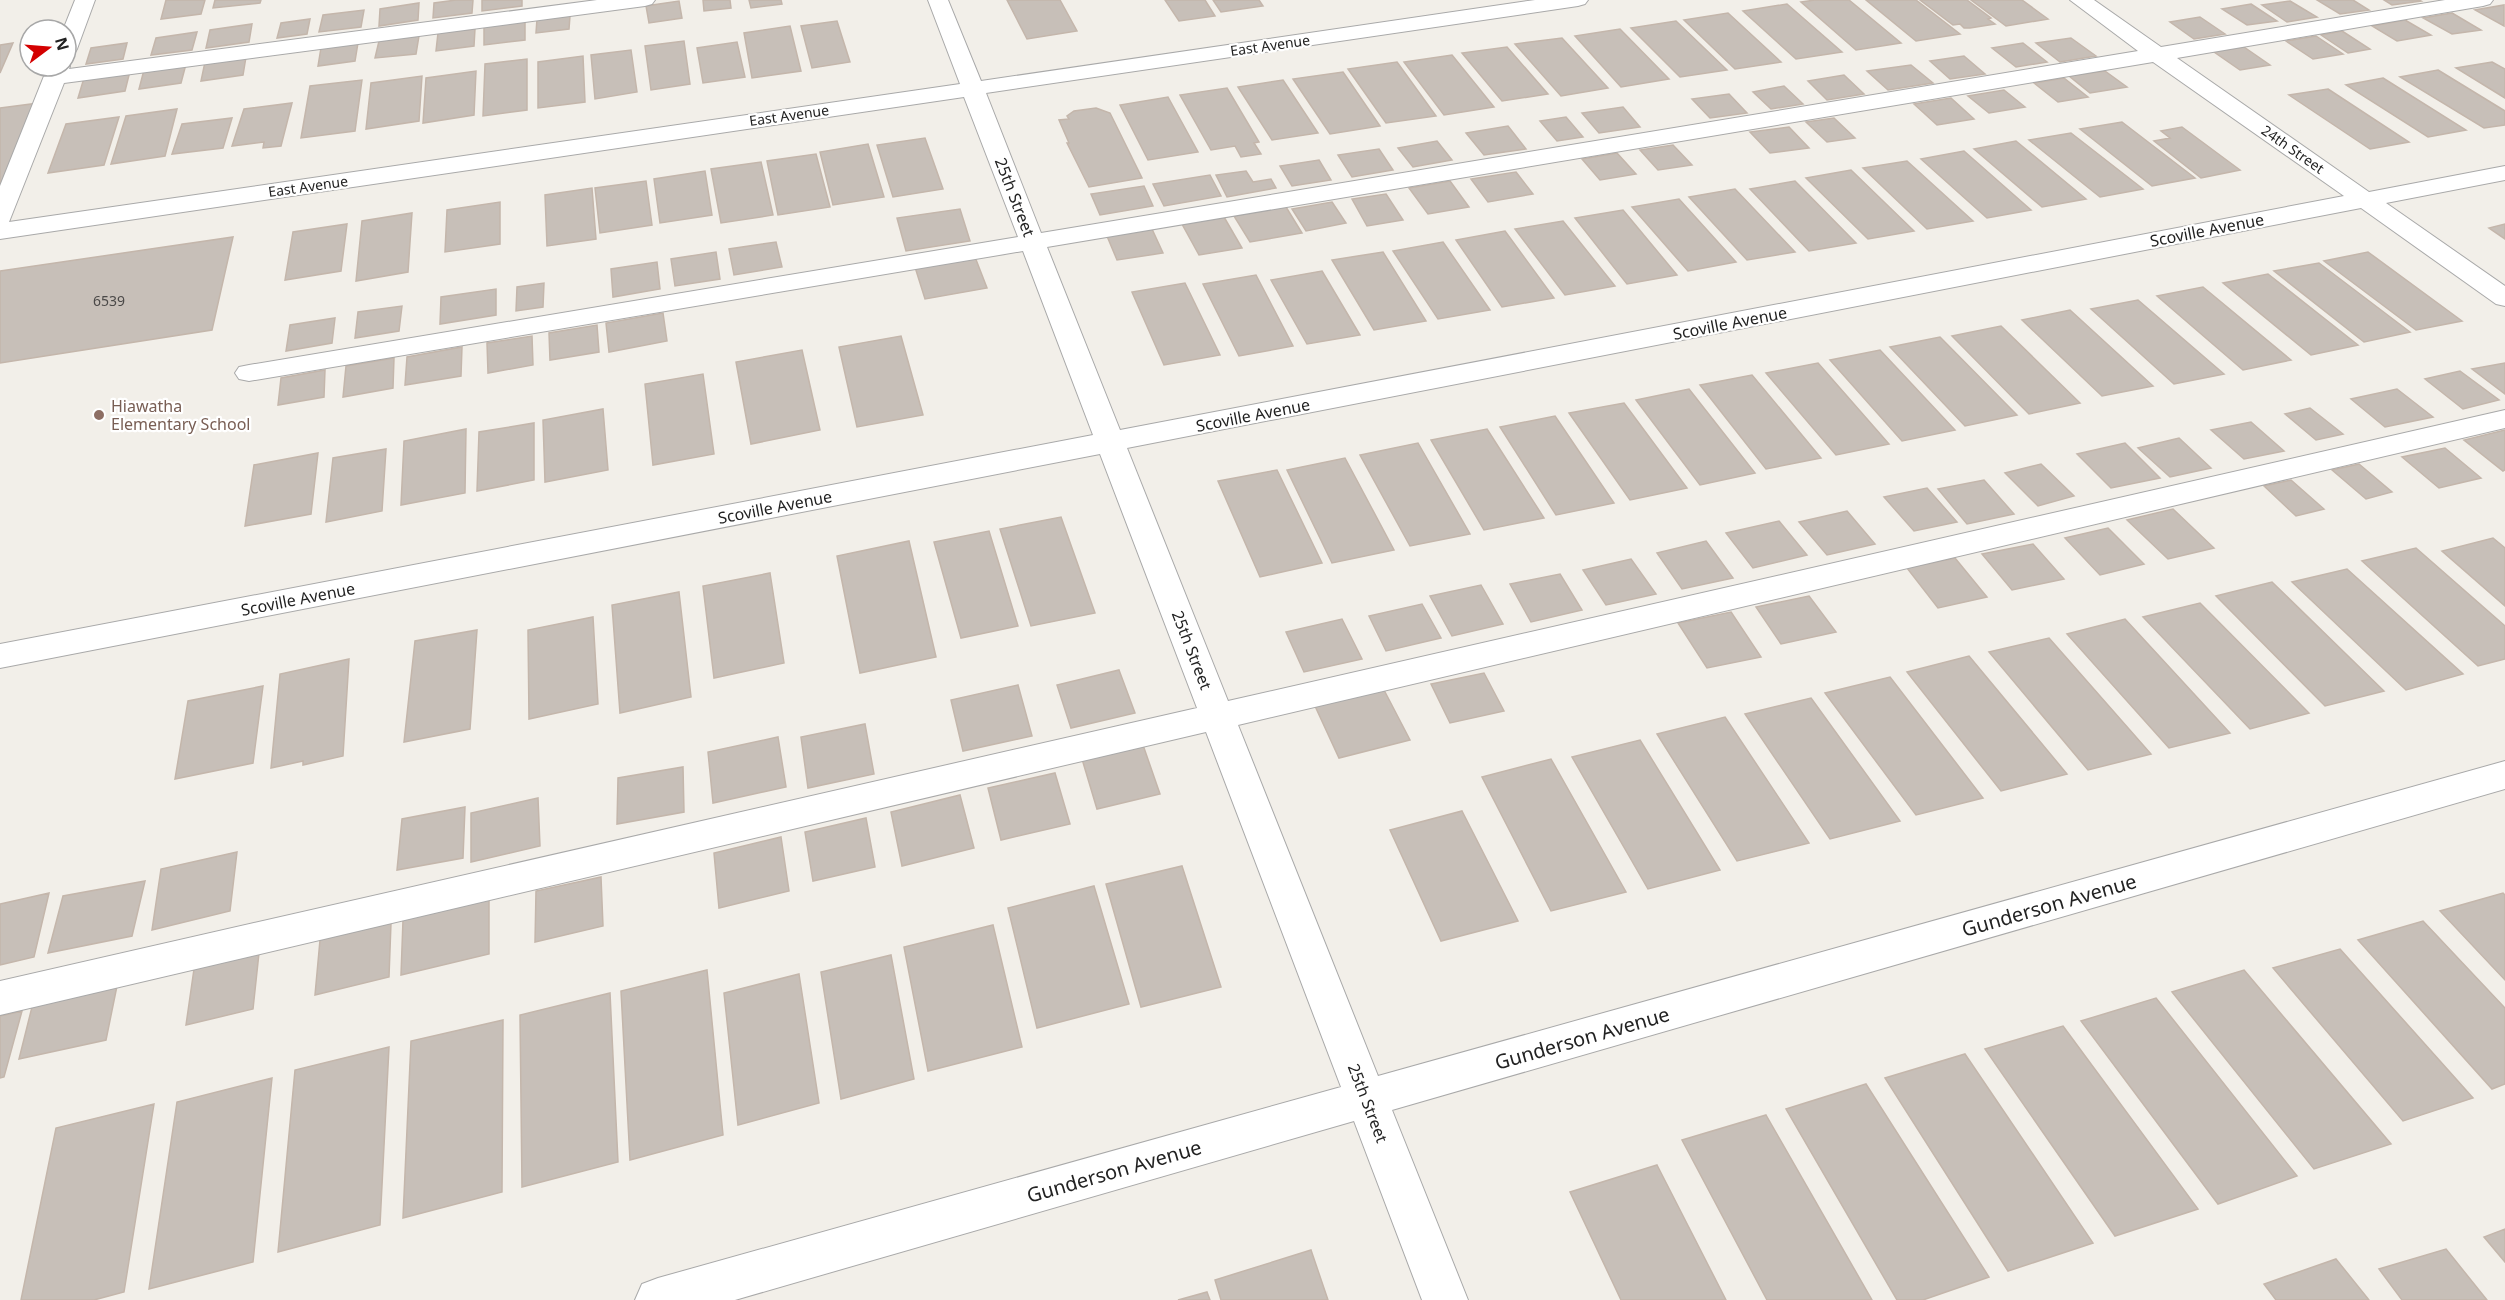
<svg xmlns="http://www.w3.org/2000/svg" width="2505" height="1300" font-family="'Noto Sans',sans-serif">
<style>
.building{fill:#c7bfb8;stroke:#c4b6ab;stroke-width:1.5}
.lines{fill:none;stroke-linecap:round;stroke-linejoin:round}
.minor-casing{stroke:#a9a9a9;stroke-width:2}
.minor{fill:#fff;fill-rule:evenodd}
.education-dot{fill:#8d6e63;stroke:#fff;stroke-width:2}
.labels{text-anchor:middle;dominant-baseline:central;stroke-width:4.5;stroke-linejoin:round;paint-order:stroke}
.far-street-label{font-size:14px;fill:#222;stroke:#fff}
.number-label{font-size:14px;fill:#4b4948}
.street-label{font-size:16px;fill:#222;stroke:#fff}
.education-label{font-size:16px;fill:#785e54;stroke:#fff;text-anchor:start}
.near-street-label{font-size:20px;fill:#222;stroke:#fff}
</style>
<rect width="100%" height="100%" fill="#f2efe9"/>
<!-- building -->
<path class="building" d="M 166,0 L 205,0 L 201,14 L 161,19 Z
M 215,0 L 261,0 L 260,3 L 213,8 Z
M 456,0 L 473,0 L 472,13 L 433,18 L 434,3 Z
M 482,0 L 522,0 L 522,6 L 482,11 Z
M 703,0 L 730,0 L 731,8 L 704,11 Z
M 749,0 L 781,0 L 782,4 L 751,8 Z
M 1007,0 L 1060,0 L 1077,31 L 1027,39 Z
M 1165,0 L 1205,0 L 1215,16 L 1179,21 Z
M 1213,0 L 1259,0 L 1263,6 L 1221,12 Z
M 1815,0 L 1849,0 L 1901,43 L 1856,50 L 1801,2 Z
M 1866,0 L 1916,0 L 1960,34 L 1916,41 Z
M 1920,0 L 1967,0 L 1991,18 L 1988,19 L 1995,24 L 1970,28 L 1964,28 L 1960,24 L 1953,25 Z
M 1971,0 L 2022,0 L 2048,19 L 2006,26 Z
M 2317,0 L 2353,0 L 2369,10 L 2340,14 Z
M 2384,0 L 2419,0 L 2421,1 L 2392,5 Z
M 679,1 L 682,18 L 649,23 L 646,6 Z
M 2290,1 L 2317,17 L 2287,22 L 2262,5 Z
M 419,3 L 418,20 L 379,26 L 380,9 Z
M 1787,4 L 1842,52 L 1796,59 L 1743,11 Z
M 2251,4 L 2277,21 L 2247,25 L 2222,9 Z
M 2504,5 L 2504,26 L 2475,10 Z
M 364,10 L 361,27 L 319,32 L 323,15 Z
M 1728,13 L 1781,62 L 1735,69 L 1684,20 Z
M 2452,13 L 2481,30 L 2452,34 L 2423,18 Z
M 570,16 L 569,29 L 536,33 L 537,19 Z
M 2200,17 L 2225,34 L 2194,39 L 2170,22 Z
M 310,19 L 307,34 L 277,38 L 281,23 Z
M 2405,20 L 2431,35 L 2397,41 L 2372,26 Z
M 525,21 L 525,40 L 484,45 L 484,26 Z
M 837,21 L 850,62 L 812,68 L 801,26 Z
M 1676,21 L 1727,70 L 1680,77 L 1631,28 Z
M 252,24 L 249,42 L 206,48 L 210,30 Z
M 790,26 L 801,71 L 752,78 L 744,33 Z
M 475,29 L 474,46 L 436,51 L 438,33 Z
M 1620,29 L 1669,79 L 1621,87 L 1575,36 Z
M 2342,31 L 2370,49 L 2348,53 L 2321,35 Z
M 197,32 L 192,50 L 151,55 L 156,38 Z
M 419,36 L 416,54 L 375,58 L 379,41 Z
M 2316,36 L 2343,54 L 2313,59 L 2286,41 Z
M 1562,38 L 1608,88 L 1561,96 L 1515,44 Z
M 2071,38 L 2096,56 L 2060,62 L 2036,43 Z
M 684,41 L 690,84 L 651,90 L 645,46 Z
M 737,42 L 745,77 L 703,83 L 697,48 Z
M 13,43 L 0,73 L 0,45 Z
M 127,43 L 123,59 L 86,64 L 91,48 Z
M 358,43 L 355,61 L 318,66 L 321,48 Z
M 2023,43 L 2047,62 L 2016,67 L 1992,48 Z
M 1507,47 L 1548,94 L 1502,101 L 1462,53 Z
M 2244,47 L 2270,65 L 2240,70 L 2214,52 Z
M 631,50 L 637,92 L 595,99 L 591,55 Z
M 1452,55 L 1494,107 L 1444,115 L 1404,62 Z
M 583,56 L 585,102 L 538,108 L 538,62 Z
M 1964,56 L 1985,74 L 1950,79 L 1930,61 Z
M 246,57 L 243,75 L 201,81 L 205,62 Z
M 527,59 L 527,110 L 483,116 L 485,64 Z
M 1397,62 L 1436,116 L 1386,123 L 1348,69 Z
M 2492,62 L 2505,69 L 2505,98 L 2456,68 Z
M 186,64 L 181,83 L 139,89 L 144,70 Z
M 1911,65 L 1933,83 L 1888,90 L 1867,71 Z
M 2438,70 L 2505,111 L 2505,125 L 2484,128 L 2400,77 Z
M 130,71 L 125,91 L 78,98 L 84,78 Z
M 476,71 L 474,115 L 423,123 L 426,78 Z
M 2105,71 L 2127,87 L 2090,93 L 2069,76 Z
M 1343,72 L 1380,126 L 1330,134 L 1293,79 Z
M 1844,75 L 1864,94 L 1827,100 L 1808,81 Z
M 422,76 L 419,121 L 366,129 L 371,83 Z
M 2064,78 L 2088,97 L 2058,102 L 2034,83 Z
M 2383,78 L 2466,130 L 2428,137 L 2346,85 Z
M 362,80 L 355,131 L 301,138 L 310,86 Z
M 1283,80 L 1318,133 L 1272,140 L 1238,87 Z
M 1784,86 L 1803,104 L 1771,109 L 1753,92 Z
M 1227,88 L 1259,142 L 1254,143 L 1261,154 L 1241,157 L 1235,146 L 1211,150 L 1180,95 Z
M 2328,89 L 2409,142 L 2370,149 L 2289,95 Z
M 2004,90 L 2025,107 L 1989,113 L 1968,96 Z
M 1729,94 L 1747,113 L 1710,118 L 1692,99 Z
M 1168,97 L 1198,152 L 1148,160 L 1120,105 Z
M 1951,98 L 1974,119 L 1937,125 L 1914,104 Z
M 39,103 L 0,192 L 0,108 Z
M 292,103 L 281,146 L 263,148 L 264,142 L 232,146 L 244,109 Z
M 1623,107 L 1640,127 L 1599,133 L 1582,113 Z
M 1096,108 L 1110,113 L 1142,178 L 1089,187 L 1067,143 L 1069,143 L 1059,120 L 1069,119 L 1067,116 L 1074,111 Z
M 177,109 L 165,156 L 111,164 L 126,116 Z
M 119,117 L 104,165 L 48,173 L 66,124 Z
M 1566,117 L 1583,137 L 1557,141 L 1540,121 Z
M 232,118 L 223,148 L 172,154 L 182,124 Z
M 1834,118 L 1855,138 L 1827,142 L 1806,122 Z
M 2122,122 L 2195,178 L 2152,186 L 2080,129 Z
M 1508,126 L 1526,149 L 1484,155 L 1466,133 Z
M 1789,127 L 1809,148 L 1770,153 L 1750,132 Z
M 2182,127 L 2240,170 L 2201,178 L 2154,141 L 2170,138 L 2161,131 Z
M 2071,133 L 2143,189 L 2100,197 L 2029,140 Z
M 925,138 L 943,189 L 893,197 L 877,145 Z
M 1437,141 L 1452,160 L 1413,167 L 1398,148 Z
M 2016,141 L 2086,199 L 2042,207 L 1974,149 Z
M 868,144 L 884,197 L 833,205 L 820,152 Z
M 1673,145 L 1692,165 L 1658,170 L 1640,150 Z
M 1379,149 L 1393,170 L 1352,177 L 1338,155 Z
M 1964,151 L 2031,210 L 1987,218 L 1921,159 Z
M 1617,153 L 1636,174 L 1600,180 L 1582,159 Z
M 816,154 L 830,207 L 778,215 L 767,161 Z
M 1319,160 L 1331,180 L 1292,186 L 1280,166 Z
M 1907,161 L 1973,221 L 1927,229 L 1863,168 Z
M 761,162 L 773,215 L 721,223 L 711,169 Z
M 1851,170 L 1914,231 L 1868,239 L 1806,178 Z
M 705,171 L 712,215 L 660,223 L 654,179 Z
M 1246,171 L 1253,182 L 1271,179 L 1276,188 L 1227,197 L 1216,175 Z
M 1516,172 L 1533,194 L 1488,202 L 1471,179 Z
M 1210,175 L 1221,196 L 1164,206 L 1153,184 Z
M 646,181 L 652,225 L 600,233 L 595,188 Z
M 1450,181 L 1469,207 L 1428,214 L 1409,188 Z
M 1795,181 L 1856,243 L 1809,251 L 1750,189 Z
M 1144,186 L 1153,206 L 1100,215 L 1091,194 Z
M 592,188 L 596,239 L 547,246 L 545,195 Z
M 1735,189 L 1795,252 L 1747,260 L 1689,197 Z
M 1386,194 L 1403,220 L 1367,226 L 1352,199 Z
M 1679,199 L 1736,262 L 1688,271 L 1632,207 Z
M 500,202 L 500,244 L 445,252 L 447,210 Z
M 1332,202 L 1346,223 L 1306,231 L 1292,209 Z
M 1286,207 L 1302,233 L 1250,242 L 1234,216 Z
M 960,209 L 970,241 L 906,251 L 897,218 Z
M 1623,210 L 1677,275 L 1627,284 L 1575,218 Z
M 412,213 L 408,272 L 356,281 L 362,221 Z
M 1224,217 L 1242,248 L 1199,255 L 1182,224 Z
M 1563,221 L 1615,286 L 1565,295 L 1515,229 Z
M 347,224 L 341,271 L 285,280 L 293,232 Z
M 2505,224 L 2505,239 L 2489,228 Z
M 1152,229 L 1163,253 L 1117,260 L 1107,236 Z
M 1505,231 L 1554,298 L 1502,307 L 1456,240 Z
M 233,237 L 212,330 L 0,363 L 0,271 Z
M 776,242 L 782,267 L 734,275 L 729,249 Z
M 1443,242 L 1490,310 L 1438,319 L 1393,251 Z
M 716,252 L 720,279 L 675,286 L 671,259 Z
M 1383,252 L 1426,321 L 1374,330 L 1332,260 Z
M 2368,252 L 2462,321 L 2416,330 L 2324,261 Z
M 975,257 L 987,288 L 925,299 L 915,267 Z
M 657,262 L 660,289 L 613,297 L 611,269 Z
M 2319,263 L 2410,332 L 2364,342 L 2274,271 Z
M 1322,271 L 1360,335 L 1307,344 L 1271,280 Z
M 2268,274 L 2358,345 L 2311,355 L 2223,283 Z
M 1256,275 L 1293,346 L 1239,356 L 1203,284 Z
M 544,283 L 543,307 L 516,311 L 517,287 Z
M 1185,283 L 1220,355 L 1164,365 L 1132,292 Z
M 2203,287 L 2291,360 L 2243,370 L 2157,296 Z
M 496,289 L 496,315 L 440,324 L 441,297 Z
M 2138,300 L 2224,374 L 2174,384 L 2091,309 Z
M 402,306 L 399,331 L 355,338 L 358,312 Z
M 2070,310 L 2153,386 L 2102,396 L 2022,320 Z
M 663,313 L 667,341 L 609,352 L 606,323 Z
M 335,318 L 332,343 L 286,351 L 290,325 Z
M 597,325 L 599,352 L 550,360 L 549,333 Z
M 2001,326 L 2080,403 L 2029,414 L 1952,336 Z
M 532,336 L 533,365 L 488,373 L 487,343 Z
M 901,336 L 923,415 L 857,427 L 839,347 Z
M 1940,337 L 2017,415 L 1965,426 L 1890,347 Z
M 462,347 L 461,376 L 405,385 L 407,357 Z
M 802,350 L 820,430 L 751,444 L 736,362 Z
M 1880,350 L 1955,430 L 1902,441 L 1830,360 Z
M 394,358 L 393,388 L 343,397 L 346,366 Z
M 1818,363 L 1889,444 L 1836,455 L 1766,373 Z
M 2505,363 L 2505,394 L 2472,369 Z
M 325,370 L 324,397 L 278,405 L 281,378 Z
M 2460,371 L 2499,400 L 2463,409 L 2425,379 Z
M 703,374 L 714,454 L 653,465 L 645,384 Z
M 1752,375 L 1821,458 L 1766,469 L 1700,385 Z
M 1689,389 L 1755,473 L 1700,485 L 1636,400 Z
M 2397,389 L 2433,417 L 2385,427 L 2351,399 Z
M 1624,403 L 1687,488 L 1630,500 L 1569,413 Z
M 2310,408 L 2343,434 L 2316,440 L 2285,414 Z
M 603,409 L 608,470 L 545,482 L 543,420 Z
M 1555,416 L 1614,503 L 1556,515 L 1500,427 Z
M 2251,422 L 2284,451 L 2244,459 L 2211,430 Z
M 534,423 L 534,480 L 477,491 L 479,432 Z
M 466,429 L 465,493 L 401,505 L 404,441 Z
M 1487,429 L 1544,518 L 1484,530 L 1431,440 Z
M 2505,430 L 2505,470 L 2503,471 L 2464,440 Z
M 2179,438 L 2211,468 L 2170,477 L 2138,448 Z
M 1418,443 L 1470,534 L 1410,546 L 1360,455 Z
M 2125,443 L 2160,478 L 2111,488 L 2077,454 Z
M 2445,448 L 2481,478 L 2439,488 L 2402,457 Z
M 386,449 L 382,511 L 326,522 L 333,458 Z
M 318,453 L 311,514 L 245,526 L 254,465 Z
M 1345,458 L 1394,550 L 1332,563 L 1287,470 Z
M 2041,464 L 2074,496 L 2038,506 L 2005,473 Z
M 2359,464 L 2392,492 L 2366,499 L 2332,470 Z
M 1277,470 L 1322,563 L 1260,577 L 1218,481 Z
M 1984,480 L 2014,514 L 1967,524 L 1938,489 Z
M 2291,480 L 2324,509 L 2296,516 L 2264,486 Z
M 1927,488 L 1957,522 L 1914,531 L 1884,497 Z
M 2173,509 L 2214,548 L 2168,559 L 2127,520 Z
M 1847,511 L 1875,544 L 1827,555 L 1799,522 Z
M 1061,517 L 1095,613 L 1031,626 L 1000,529 Z
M 1779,521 L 1807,555 L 1753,568 L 1726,533 Z
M 2108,528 L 2144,564 L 2100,575 L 2065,538 Z
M 989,531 L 1018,626 L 961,638 L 934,542 Z
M 2493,538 L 2505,548 L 2505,606 L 2442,551 Z
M 909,541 L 936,657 L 860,673 L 837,556 Z
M 1706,541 L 1733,578 L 1682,589 L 1657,553 Z
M 2033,544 L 2064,579 L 2012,590 L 1982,554 Z
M 2416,548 L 2505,626 L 2505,659 L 2478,666 L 2362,561 Z
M 1955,558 L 1987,597 L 1938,608 L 1907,568 Z
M 1631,559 L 1656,594 L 1606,605 L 1583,570 Z
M 2347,569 L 2463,674 L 2406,690 L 2292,582 Z
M 770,573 L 784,663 L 714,678 L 703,586 Z
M 1560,574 L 1582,610 L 1531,622 L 1510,584 Z
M 2272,582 L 2384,691 L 2325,706 L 2216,596 Z
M 1481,585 L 1503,624 L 1452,636 L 1430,596 Z
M 679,592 L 691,697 L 620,713 L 612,605 Z
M 1809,596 L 1836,632 L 1781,644 L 1756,607 Z
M 2200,603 L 2309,713 L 2250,729 L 2143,617 Z
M 1422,604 L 1441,638 L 1386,651 L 1369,616 Z
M 1731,612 L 1761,657 L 1707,668 L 1678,623 Z
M 593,617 L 598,704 L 529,719 L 528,630 Z
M 1342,619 L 1362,659 L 1304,672 L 1286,632 Z
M 2125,619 L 2230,733 L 2169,748 L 2067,634 Z
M 477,630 L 470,729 L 404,742 L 415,641 Z
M 2049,638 L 2151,754 L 2088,770 L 1989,652 Z
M 1969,656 L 2067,774 L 2001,791 L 1907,672 Z
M 349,659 L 343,756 L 303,765 L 303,761 L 271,768 L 280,674 Z
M 1119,670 L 1135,713 L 1071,728 L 1057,685 Z
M 1484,673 L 1504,711 L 1450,723 L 1431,684 Z
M 1890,677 L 1983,798 L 1916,815 L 1825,693 Z
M 1018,685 L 1032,736 L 963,751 L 951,700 Z
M 263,686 L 253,763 L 175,779 L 188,701 Z
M 1384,690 L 1410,740 L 1339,758 L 1315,706 Z
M 1811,698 L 1900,821 L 1830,839 L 1745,714 Z
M 1725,717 L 1809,843 L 1737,861 L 1657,734 Z
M 865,724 L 874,774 L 808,788 L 801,737 Z
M 778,737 L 786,787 L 713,803 L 708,752 Z
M 1640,740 L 1720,870 L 1648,889 L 1572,757 Z
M 1143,745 L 1160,794 L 1097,809 L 1082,759 Z
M 1551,759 L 1626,892 L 1551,911 L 1482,777 Z
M 683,767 L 684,812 L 617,824 L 618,778 Z
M 1055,773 L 1070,824 L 1001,840 L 988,788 Z
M 960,795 L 974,848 L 902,866 L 891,812 Z
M 538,798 L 540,846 L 471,862 L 471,813 Z
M 465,807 L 463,858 L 397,870 L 402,819 Z
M 1462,811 L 1518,921 L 1441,941 L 1390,830 Z
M 866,818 L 875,867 L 813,881 L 805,832 Z
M 781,837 L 789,891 L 719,908 L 714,853 Z
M 237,852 L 230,911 L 152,930 L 161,869 Z
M 1182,866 L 1221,987 L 1141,1007 L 1106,884 Z
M 601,877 L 603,926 L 535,942 L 536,891 Z
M 145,881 L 132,936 L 48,953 L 63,896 Z
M 1094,886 L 1129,1004 L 1037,1028 L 1008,908 Z
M 49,893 L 34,957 L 0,965 L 0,904 Z
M 2503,893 L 2505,895 L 2505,980 L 2440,911 Z
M 489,899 L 489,954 L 401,975 L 403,920 Z
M 2423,921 L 2505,1008 L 2505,1084 L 2492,1089 L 2358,940 Z
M 391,923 L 389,977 L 315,995 L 320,940 Z
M 993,925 L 1022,1047 L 928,1071 L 904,947 Z
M 2340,949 L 2473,1098 L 2403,1121 L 2273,968 Z
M 259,953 L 253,1009 L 186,1025 L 194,969 Z
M 891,955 L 914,1079 L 841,1099 L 821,972 Z
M 707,970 L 723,1135 L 630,1160 L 621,991 Z
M 2244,970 L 2391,1144 L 2314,1169 L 2172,992 Z
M 799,974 L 819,1103 L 738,1125 L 724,993 Z
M 118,981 L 106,1040 L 19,1059 L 34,999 Z
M 610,993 L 618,1162 L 522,1187 L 520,1015 Z
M 2156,998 L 2297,1176 L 2218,1204 L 2081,1021 Z
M 22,1011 L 4,1077 L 0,1078 L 0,1016 Z
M 503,1020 L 502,1192 L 403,1218 L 411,1041 Z
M 2063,1026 L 2198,1209 L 2115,1236 L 1985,1049 Z
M 389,1047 L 380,1225 L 278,1252 L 295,1070 Z
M 1965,1054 L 2093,1243 L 2008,1271 L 1885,1078 Z
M 272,1078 L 253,1262 L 149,1289 L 177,1102 Z
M 1866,1084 L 1989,1277 L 1923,1300 L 1897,1300 L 1786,1109 Z
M 154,1104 L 124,1292 L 94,1300 L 21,1300 L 56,1128 Z
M 1766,1115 L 1872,1300 L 1767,1300 L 1682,1140 Z
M 1657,1165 L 1726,1300 L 1621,1300 L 1570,1192 Z
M 2505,1229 L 2505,1262 L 2484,1237 Z
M 2446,1249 L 2487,1300 L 2402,1300 L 2379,1269 Z
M 1311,1250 L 1328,1300 L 1221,1300 L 1215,1280 Z
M 2336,1259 L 2369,1300 L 2276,1300 L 2264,1284 Z
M 1207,1292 L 1210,1300 L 1178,1300 Z"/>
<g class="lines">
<defs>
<path id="minor" d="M 75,0 L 95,0 L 77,49 L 74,54 L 66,56 L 66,30 L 63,30 Z
M 597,0 L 655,0 L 652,4 L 645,6 L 64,83 L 9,222 L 960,84 L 928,0 L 948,0 L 981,81 L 1535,0 L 1588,0 L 1585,4 L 1578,6 L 986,93 L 1041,233 L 2138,51 L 2070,0 L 2094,0 L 2161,47 L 2445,0 L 2493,0 L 2490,4 L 2483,6 L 2177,58 L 2369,192 L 2505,166 L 2505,180 L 2386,203 L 2505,286 L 2505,306 L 2496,304 L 2361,208 L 1127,448 L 1228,701 L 2505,410 L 2505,428 L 1238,725 L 1378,1076 L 2505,761 L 2505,789 L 1392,1110 L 1468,1300 L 1422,1300 L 1354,1121 L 735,1300 L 635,1300 L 642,1284 L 658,1278 L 1341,1087 L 1206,732 L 0,1015 L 0,981 L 1197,708 L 1100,454 L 0,668 L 0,644 L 1093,435 L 1023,251 L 249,381 L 239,379 L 235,373 L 239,367 L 249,365 L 1018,237 L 964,97 L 0,239 L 0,186 L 48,66 L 66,66 L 66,61 L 70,66 L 69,69 ZM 2153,62 L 2344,196 L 1120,430 L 1047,247 Z"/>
</defs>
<!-- minor casing -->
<use href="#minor" class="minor-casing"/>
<!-- minor -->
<use href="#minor" class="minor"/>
</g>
<!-- markers -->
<circle class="education-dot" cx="99" cy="415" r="6"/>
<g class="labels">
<!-- far-street labels -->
<g class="far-street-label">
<text transform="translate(1270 45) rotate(-8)">East Avenue</text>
<text transform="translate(789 115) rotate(-8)">East Avenue</text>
<text transform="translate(2293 149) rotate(35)">24th Street</text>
<text transform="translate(308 186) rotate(-8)">East Avenue</text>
</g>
<!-- number labels -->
<g class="number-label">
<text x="109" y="300">6539</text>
</g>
<!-- street labels -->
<g class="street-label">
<text transform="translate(1015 197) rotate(69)">25th Street</text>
<text transform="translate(2207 230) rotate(-11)">Scoville Avenue</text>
<text transform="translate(1730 323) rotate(-11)">Scoville Avenue</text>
<text transform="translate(1253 415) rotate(-11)">Scoville Avenue</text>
<text transform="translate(775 507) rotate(-11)">Scoville Avenue</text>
<text transform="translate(298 599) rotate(-11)">Scoville Avenue</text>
<text transform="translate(1192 650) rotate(69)">25th Street</text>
<text transform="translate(1368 1103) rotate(69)">25th Street</text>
</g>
<!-- education labels -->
<g class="education-label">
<text x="111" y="406">Hiawatha<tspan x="111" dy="18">Elementary School</tspan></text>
</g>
<!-- near-street labels -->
<g class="near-street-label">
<text transform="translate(2049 905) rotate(-16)">Gunderson Avenue</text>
<text transform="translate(1582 1038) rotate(-16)">Gunderson Avenue</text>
<text transform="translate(1114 1171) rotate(-16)">Gunderson Avenue</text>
</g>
</g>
<!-- north arrow -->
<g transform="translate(48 48) rotate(74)"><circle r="28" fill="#ffffff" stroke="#a7a7a7" stroke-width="1.5"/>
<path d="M0-4.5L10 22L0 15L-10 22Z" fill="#d40000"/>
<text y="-9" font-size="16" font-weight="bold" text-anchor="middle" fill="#222222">N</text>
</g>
</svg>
